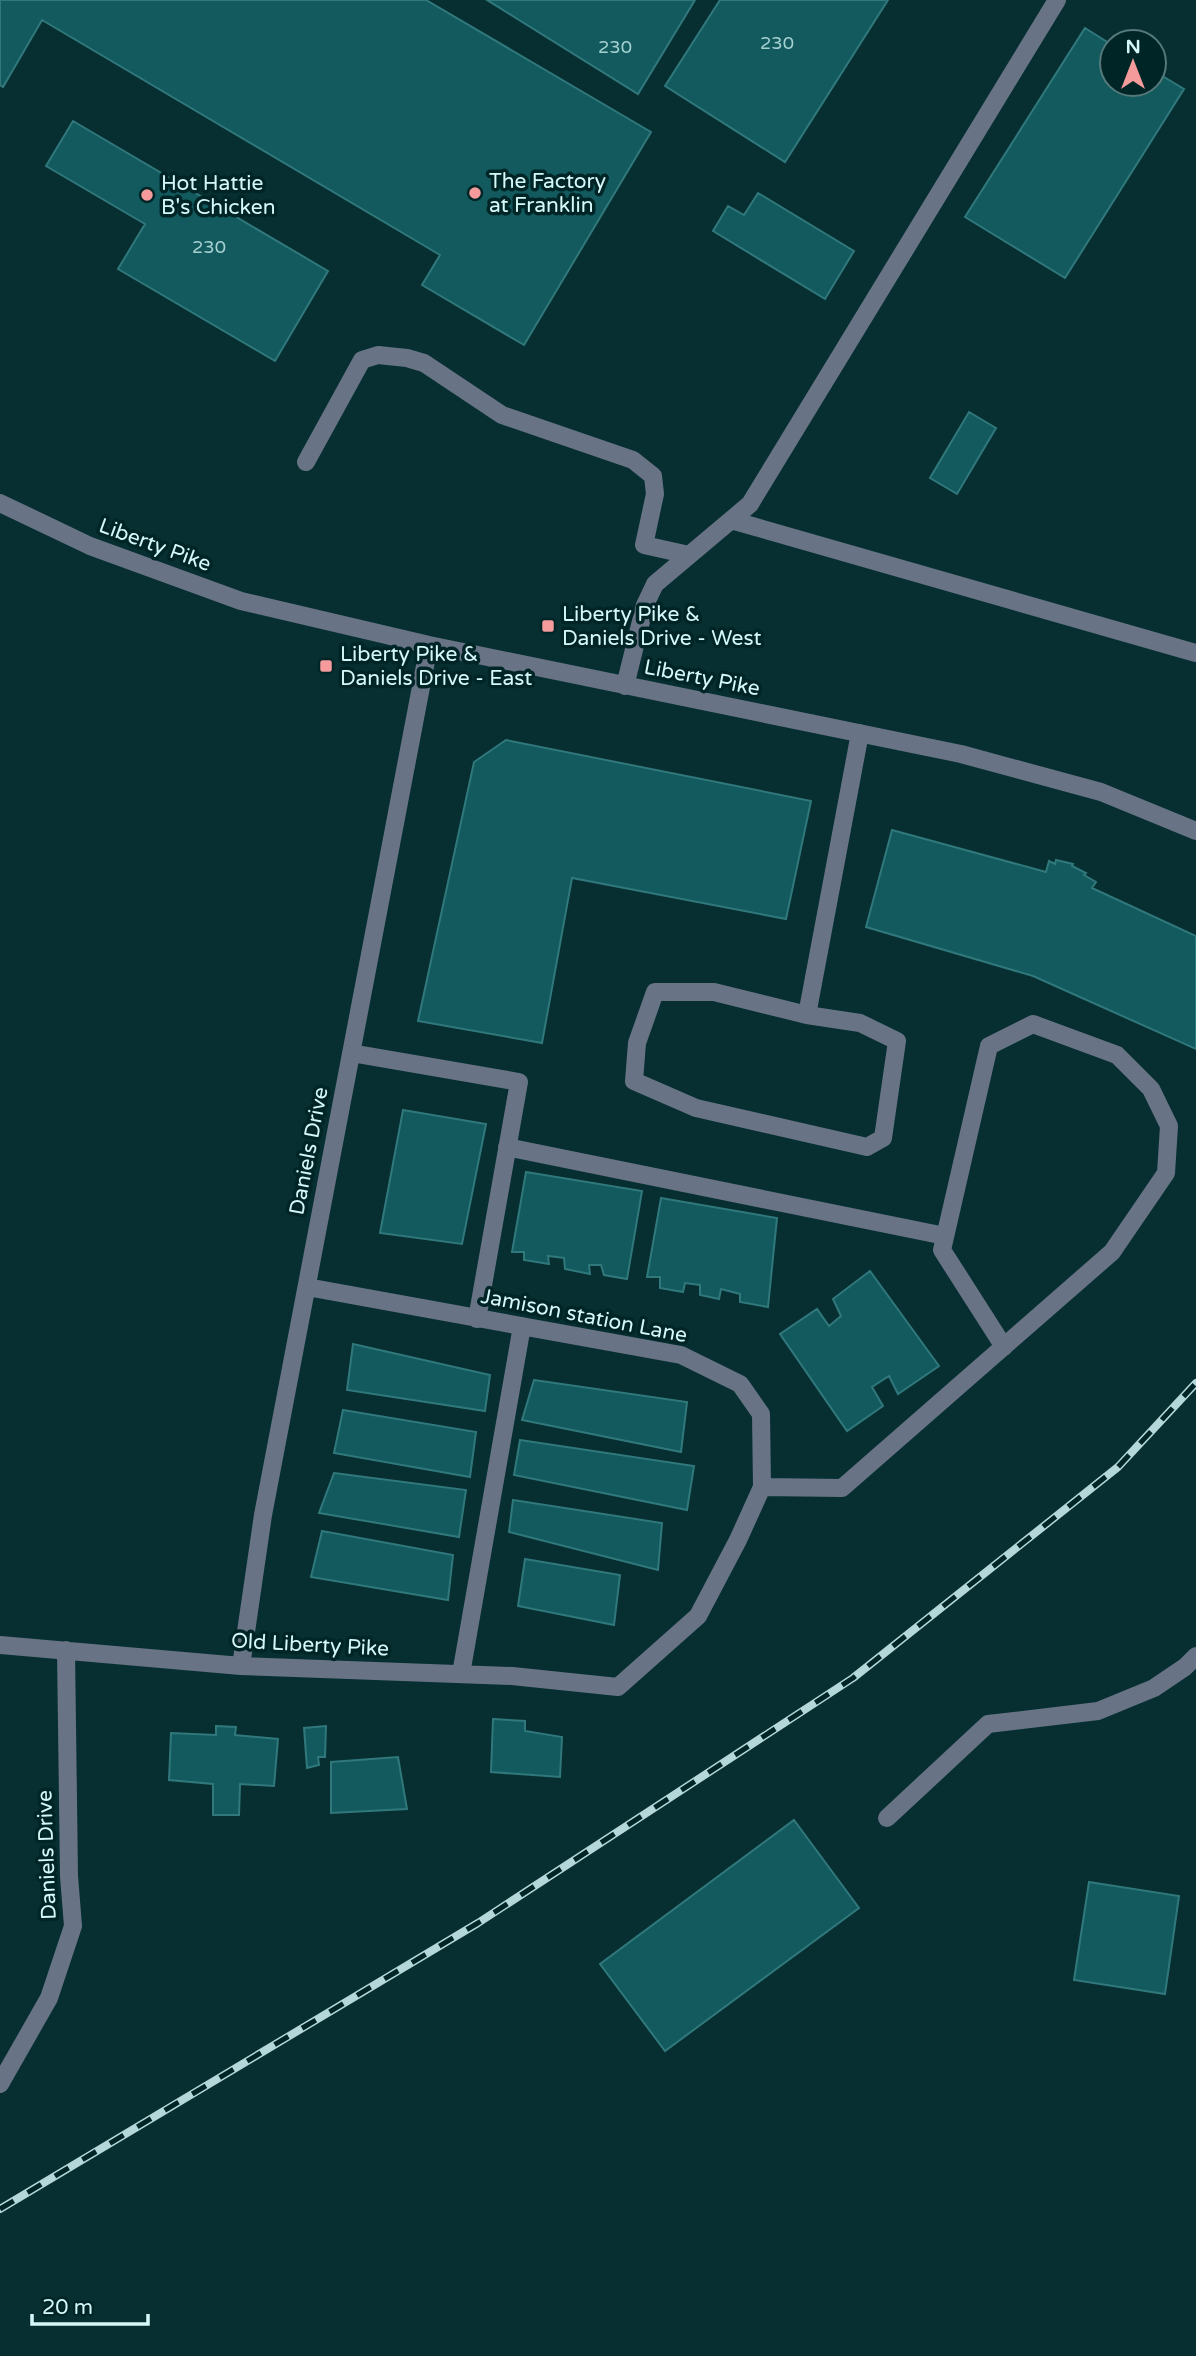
<svg xmlns="http://www.w3.org/2000/svg" width="1196" height="2356" font-family="'Varela Round',sans-serif">
<style>
.building{fill:#125a5d;stroke:#30787b;stroke-width:2}
.lines{fill:none;stroke-linecap:round;stroke-linejoin:round}
.minor{stroke:#687486;stroke-width:18}
.rail-casing{stroke:#b4d7d9;stroke-width:8}
.rail{stroke:#002527;stroke-width:5;stroke-dasharray:16;stroke-linecap:butt}
.poi-dot{fill:#f59b9c;stroke:#002527;stroke-width:2.5}
.labels{text-anchor:middle;dominant-baseline:central;stroke-width:7;stroke-linejoin:round;paint-order:stroke}
.number-label{font-size:18px;fill:#a5d0d2}
.poi-label{font-size:21px;fill:#d6f8f9;stroke:#002527;text-anchor:start}
.street-label{font-size:21px;fill:#d6f8f9;stroke:#002527}
</style>
<rect width="100%" height="100%" fill="#072f31"/>
<!-- building -->
<path class="building" d="M 0,0 L 426,0 L 651,132 L 524,345 L 422,285 L 440,255 L 42,20 L 3,87 L 0,85 Z
M 487,0 L 695,0 L 638,94 Z
M 720,0 L 888,0 L 785,162 L 665,86 Z
M 1085,28 L 1112,45 L 1112,84 L 1154,84 L 1154,71 L 1184,89 L 1065,278 L 965,217 Z
M 73,121 L 328,271 L 275,361 L 118,269 L 145,224 L 46,166 Z
M 758,193 L 854,251 L 825,299 L 713,231 L 728,206 L 744,215 Z
M 969,412 L 996,428 L 957,494 L 930,478 Z
M 506,740 L 811,801 L 786,919 L 572,878 L 542,1043 L 418,1021 L 474,762 Z
M 892,830 L 1046,872 L 1049,861 L 1055,864 L 1056,860 L 1073,864 L 1072,866 L 1086,873 L 1084,875 L 1096,882 L 1092,888 L 1196,936 L 1196,1049 L 1033,976 L 866,927 Z
M 403,1110 L 486,1124 L 462,1244 L 380,1233 Z
M 526,1172 L 642,1191 L 627,1279 L 604,1275 L 601,1265 L 589,1265 L 590,1274 L 565,1269 L 564,1258 L 548,1256 L 549,1264 L 524,1260 L 524,1252 L 512,1252 Z
M 661,1198 L 777,1218 L 768,1307 L 740,1302 L 740,1294 L 721,1289 L 719,1299 L 700,1295 L 700,1285 L 685,1283 L 683,1292 L 660,1288 L 660,1277 L 647,1277 Z
M 870,1271 L 939,1366 L 898,1394 L 889,1376 L 872,1387 L 883,1406 L 847,1431 L 780,1334 L 817,1309 L 829,1326 L 841,1316 L 833,1299 Z
M 353,1344 L 490,1375 L 485,1411 L 347,1390 Z
M 534,1380 L 687,1402 L 681,1452 L 522,1420 Z
M 343,1410 L 476,1432 L 470,1477 L 334,1453 Z
M 520,1440 L 694,1466 L 687,1510 L 514,1475 Z
M 334,1473 L 466,1490 L 459,1537 L 319,1513 Z
M 513,1500 L 662,1523 L 658,1570 L 509,1532 Z
M 322,1531 L 453,1555 L 448,1600 L 311,1577 Z
M 525,1559 L 620,1575 L 614,1625 L 518,1606 Z
M 493,1719 L 525,1721 L 525,1731 L 562,1737 L 560,1777 L 491,1772 Z
M 216,1726 L 236,1727 L 235,1735 L 278,1739 L 274,1786 L 240,1784 L 239,1815 L 213,1815 L 213,1784 L 169,1780 L 171,1733 L 216,1735 Z
M 326,1726 L 325,1757 L 318,1757 L 319,1765 L 307,1768 L 304,1728 Z
M 398,1757 L 407,1809 L 331,1813 L 331,1762 Z
M 794,1820 L 859,1908 L 665,2051 L 600,1964 Z
M 1089,1882 L 1179,1896 L 1165,1994 L 1074,1980 Z"/>
<g class="lines">
<!-- minor -->
<path class="minor" d="M 306,462 L 362,360 L 378,355 L 407,358 L 424,363 L 502,415 L 633,460 L 653,476 L 655,494 L 644,545 L 689,555
M 0,503 L 90,546 L 241,601 L 429,645 L 961,754 L 1101,792 L 1196,831
M 731,520 L 1196,653
M 625,686 L 645,605 L 655,584 L 750,504 L 1057,0
M 807,1015 L 860,1023 L 897,1041 L 883,1138 L 867,1147 L 696,1108 L 634,1081 L 637,1043 L 655,992 L 714,992 L 807,1015 L 860,733
M 351,1053 L 519,1082 L 477,1319
M 507,1147 L 945,1236
M 762,1487 L 842,1488 L 1112,1252 L 1166,1173 L 1169,1126 L 1151,1089 L 1117,1055 L 1033,1024 L 989,1046 L 942,1250 L 1004,1347
M 0,1645 L 241,1666 L 512,1676 L 618,1687 L 698,1616 L 738,1540 L 762,1487 L 761,1414 L 740,1384 L 681,1355 L 307,1287
M 241,1666 L 263,1515 L 429,645
M 461,1674 L 522,1326
M 887,1818 L 988,1724 L 1098,1711 L 1154,1688 L 1185,1667 L 1196,1656
M 0,2084 L 49,1998 L 73,1926 L 69,1876 L 66,1650"/>
<defs>
<path id="rail" d="M 0,2209 L 478,1923 L 853,1678 L 1118,1467 L 1196,1383"/>
</defs>
<!-- rail casing -->
<use href="#rail" class="rail-casing"/>
<!-- rail -->
<use href="#rail" class="rail"/>
</g>
<!-- markers -->
<g class="poi-dot">
<circle cx="475" cy="193" r="7"/>
<circle cx="147" cy="195" r="7"/>
<rect x="541" y="619" width="14" height="14" rx="3.5"/>
<rect x="319" y="659" width="14" height="14" rx="3.5"/>
</g>
<g class="labels">
<!-- number labels -->
<g class="number-label">
<text x="777" y="43">230</text>
<text x="615" y="47">230</text>
<text x="209" y="247">230</text>
</g>
<!-- poi labels -->
<g class="poi-label">
<text x="489" y="181">The Factory<tspan x="489" dy="24">at Franklin</tspan></text>
<text x="161" y="183">Hot Hattie<tspan x="161" dy="24">B's Chicken</tspan></text>
<text x="562" y="614">Liberty Pike &amp;<tspan x="562" dy="24">Daniels Drive - West</tspan></text>
<text x="340" y="654">Liberty Pike &amp;<tspan x="340" dy="24">Daniels Drive - East</tspan></text>
</g>
<!-- street labels -->
<g class="street-label">
<text transform="translate(155 545) rotate(20)">Liberty Pike</text>
<text transform="translate(702 678) rotate(11)">Liberty Pike</text>
<text transform="translate(309 1151) rotate(-79)">Daniels Drive</text>
<text transform="translate(584 1316) rotate(11)">Jamison station Lane</text>
<text transform="translate(310 1645) rotate(3)">Old Liberty Pike</text>
<text transform="translate(47 1855) rotate(-92)">Daniels Drive</text>
</g>
</g>
<!-- north arrow -->
<g transform="translate(1133 63)"><circle r="33" fill="#002527" stroke="#56797b" stroke-width="2"/>
<path d="M0-5L12 26L0 18L-12 26Z" fill="#f59b9c"/>
<text y="-10" font-size="19" font-weight="bold" text-anchor="middle" fill="#d6f8f9">N</text>
</g>
<!-- scale -->
<path d="M32 2314v10h116v-10" fill="none" stroke="#d6f8f9" stroke-width="3.5"/>
<text x="42" y="2314" font-size="21" fill="#d6f8f9" stroke="#002527" stroke-width="5" paint-order="stroke">20 m</text>
</svg>
